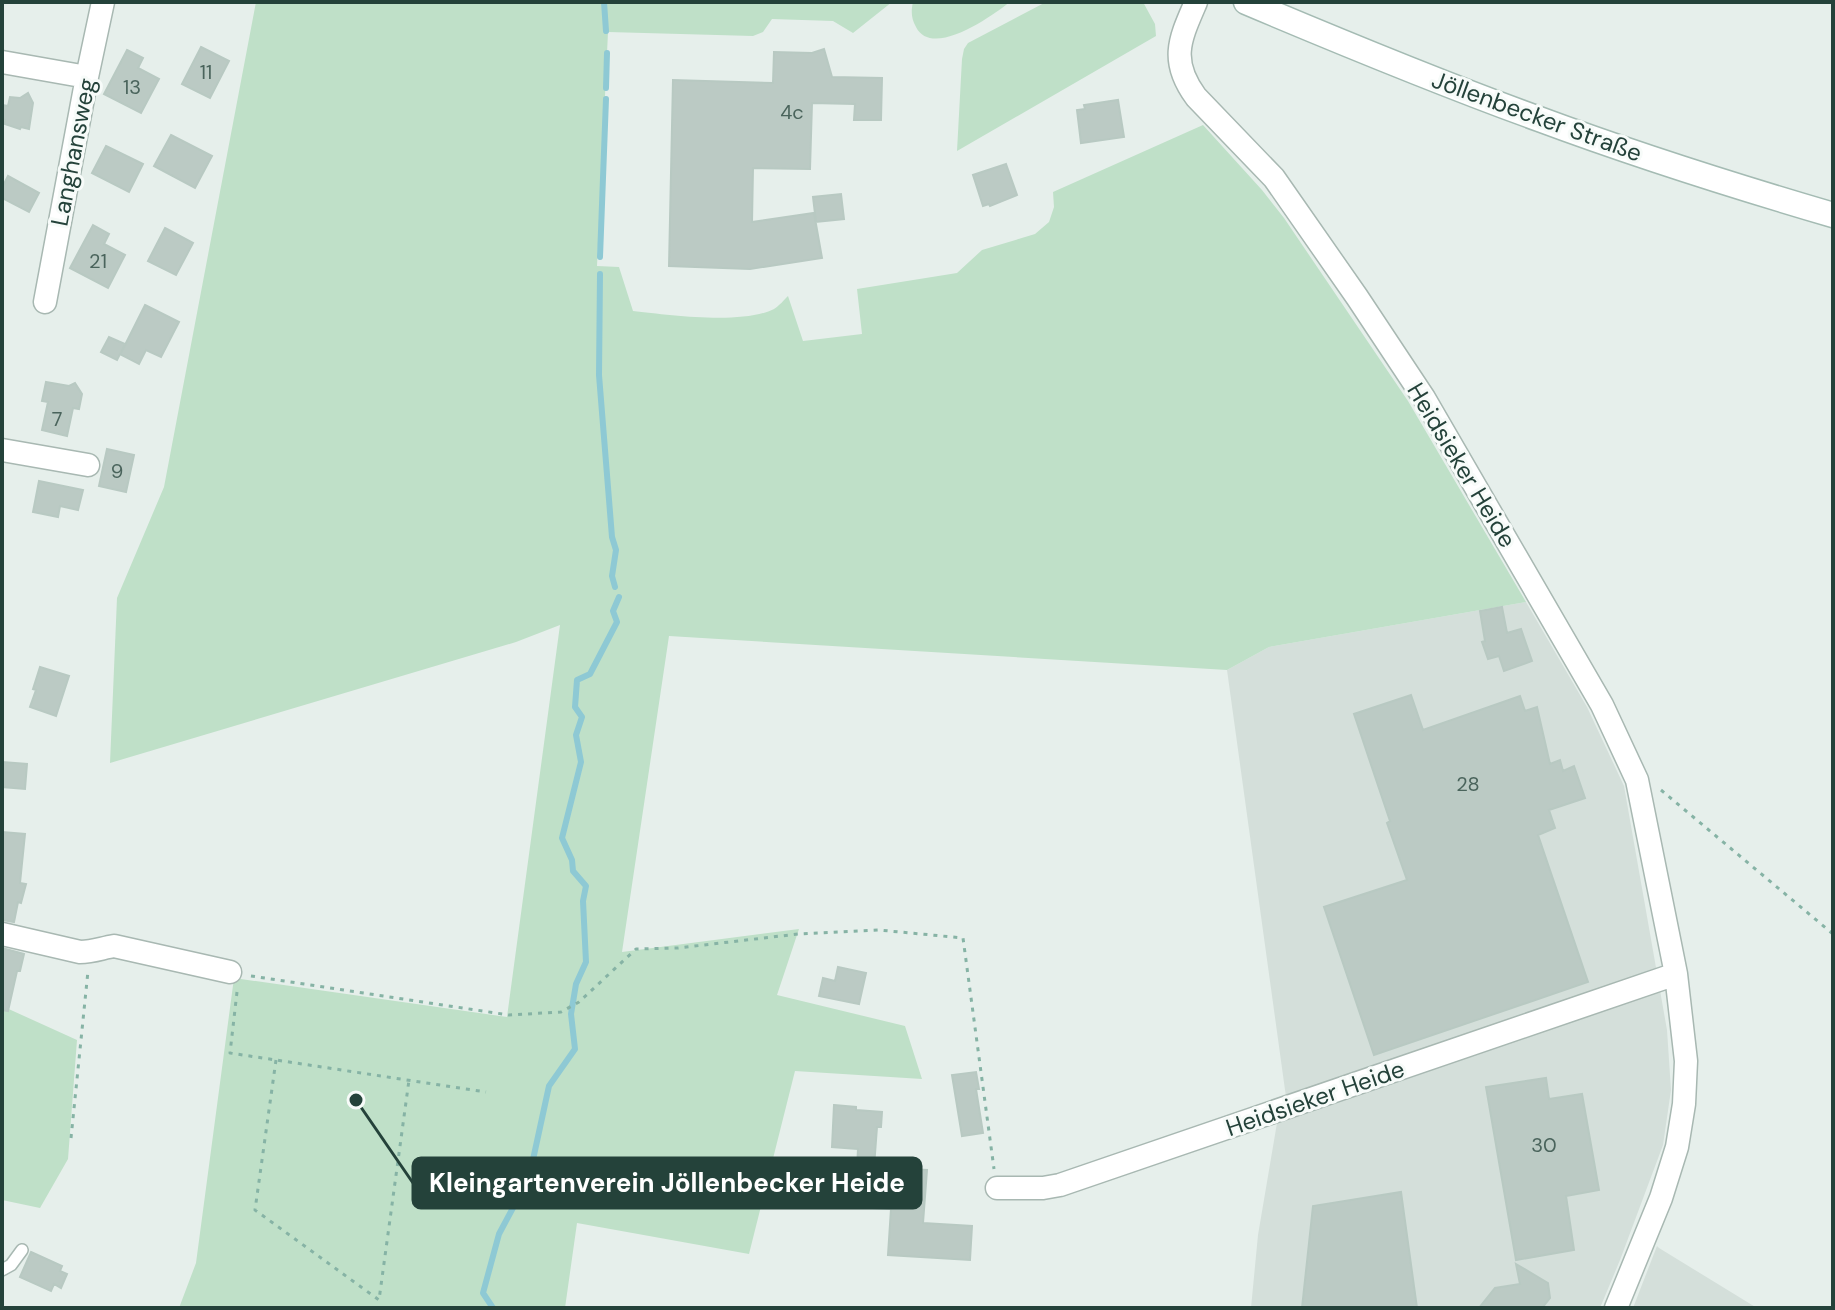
<svg xmlns="http://www.w3.org/2000/svg" width="1835" height="1310" font-family="'DM Sans',sans-serif">
<style>
.built{fill:#d4dfda}
.green{fill:#bfe0c8}
.lines{fill:none;stroke-linecap:round;stroke-linejoin:round}
.stream{stroke:#8ec9d4;stroke-width:6}
.building{fill:#bbcac4;stroke:#b8c9c2;stroke-width:2}
.service-casing{stroke:#a8b8b2;stroke-width:14}
.minor-casing{stroke:#a8b8b2;stroke-width:25}
.secondary-casing{stroke:#a4bbb3;stroke-width:27}
.path{stroke:#86b3a5;stroke-width:3;stroke-dasharray:4 6;stroke-linecap:butt}
.service{stroke:#fff;stroke-width:11}
.minor{stroke:#fff;stroke-width:22}
.secondary{stroke:#fff;stroke-width:24}
.labels{text-anchor:middle;dominant-baseline:central;stroke-width:6;stroke-linejoin:round;paint-order:stroke}
.number-label{font-size:20px;fill:#4a645c}
.street-label{font-size:24px;fill:#24423a;stroke:#f7fbf9}
.leader{fill:none;stroke:#24423a;stroke-width:3}
.callout-dot{fill:#24423a;stroke:#f7fbf9;stroke-width:3}
.callout{fill:#24423a;stroke:#24423a;stroke-width:3}
.callout-label{font-size:26px;text-anchor:middle;font-weight:bold;fill:#fff}
</style>
<rect width="100%" height="100%" fill="#e6efeb"/>
<!-- built -->
<path class="built" d="M 1526,602 L 1587,707 L 1624,786 L 1667,1030 L 1671,1090 L 1663,1145 L 1620,1260 L 1600,1308 L 1251,1308 L 1258,1235 L 1277,1123 L 1286,1097 L 1227,670 L 1269,647 Z
M 1657,1246 L 1659,1248 L 1757,1308 L 1633,1308 Z"/>
<!-- green -->
<path class="green" d="M 256,2 L 892,2 L 853,33 L 833,21 L 772,19 L 763,32 L 753,36 L 608,32 L 597,266 L 619,267 L 633,311 C 669,315 742,325 774,309 C 779,306 784,300 788,296 L 803,341 L 862,334 L 857,289 L 957,273 L 982,250 L 1035,234 L 1049,222 L 1054,207 L 1053,192 L 1203,125 L 1262,190 L 1284,218 L 1408,401 L 1526,602 L 1269,647 L 1227,670 L 669,636 L 622,952 L 799,929 L 777,995 L 905,1026 L 922,1079 L 795,1071 L 749,1254 L 577,1223 L 565,1308 L 179,1308 L 196,1263 L 234,978 L 507,1017 L 560,625 L 516,642 L 110,763 L 117,598 L 164,487 Z
M 913,2 L 1010,2 C 992,16 932,59 916,27 C 911,18 911,11 913,2 Z
M 1046,2 L 1143,2 L 1155,24 L 1156,36 L 957,151 L 962,59 L 964,49 L 968,43 Z
M 2,1006 L 77,1040 L 68,1159 L 40,1208 L 2,1200 Z"/>
<g class="lines">
<!-- stream -->
<path class="stream" d="M 604,2 L 606,31
M 606,88 L 607,53
M 600,257 L 606,99
M 600,274 L 599,375 L 612,537 L 616,550 L 612,576 L 615,587
M 493,1308 L 483,1293 L 499,1234 L 529,1178 L 549,1086 L 575,1049 L 571,1014 L 576,984 L 586,962 L 583,901 L 586,886 L 573,871 L 572,860 L 562,838 L 581,762 L 576,735 L 582,717 L 575,707 L 577,680 L 590,674 L 617,622 L 613,611 L 619,597"/>
</g>
<!-- building -->
<path class="building" d="M 201,47 L 229,61 L 210,98 L 182,84 Z
M 824,49 L 832,77 L 882,78 L 881,120 L 854,120 L 855,104 L 812,103 L 810,169 L 753,168 L 752,222 L 814,213 L 822,258 L 750,269 L 669,266 L 673,80 L 773,83 L 774,52 L 812,53 Z
M 127,50 L 143,58 L 138,68 L 159,79 L 141,113 L 104,94 Z
M 28,93 L 33,103 L 29,129 L 21,127 L 20,129 L 5,124 L 5,120 L 2,119 L 2,105 L 8,106 L 10,97 L 20,98 Z
M 1118,100 L 1124,137 L 1081,143 L 1077,110 L 1085,109 L 1084,105 Z
M 171,135 L 212,156 L 195,188 L 154,166 Z
M 106,146 L 143,164 L 129,192 L 92,173 Z
M 1006,164 L 1017,195 L 990,206 L 989,204 L 983,206 L 973,175 Z
M 8,176 L 39,193 L 29,212 L 2,198 L 2,188 Z
M 841,194 L 844,219 L 816,222 L 813,197 Z
M 93,225 L 109,234 L 104,244 L 125,255 L 108,288 L 70,268 Z
M 165,228 L 193,243 L 176,275 L 148,261 Z
M 145,305 L 179,322 L 161,357 L 146,350 L 139,364 L 120,354 L 117,360 L 101,352 L 109,337 L 125,344 L 121,353 Z
M 46,382 L 69,386 L 75,383 L 82,394 L 79,409 L 73,408 L 67,436 L 42,430 L 48,402 L 42,401 Z
M 107,449 L 134,455 L 126,492 L 99,486 Z
M 39,481 L 83,490 L 78,510 L 60,506 L 58,517 L 33,512 Z
M 1502,607 L 1507,633 L 1521,629 L 1532,661 L 1504,671 L 1499,656 L 1488,659 L 1482,642 L 1485,641 L 1480,611 Z
M 40,667 L 69,676 L 56,716 L 30,707 L 36,690 L 33,689 Z
M 1411,695 L 1423,730 L 1520,696 L 1525,711 L 1537,707 L 1550,764 L 1560,760 L 1563,771 L 1574,766 L 1585,798 L 1549,810 L 1555,828 L 1538,835 L 1588,982 L 1374,1055 L 1324,907 L 1407,880 L 1387,823 L 1390,821 L 1354,714 Z
M 2,762 L 27,764 L 25,789 L 2,787 Z
M 2,832 L 25,834 L 20,883 L 26,884 L 21,903 L 18,902 L 14,922 L 2,920 Z
M 2,948 L 24,954 L 20,971 L 17,971 L 8,1011 L 2,1010 Z
M 838,967 L 866,973 L 859,1004 L 819,996 L 823,978 L 835,981 Z
M 976,1072 L 979,1089 L 976,1089 L 983,1133 L 962,1136 L 952,1075 Z
M 1546,1078 L 1549,1099 L 1582,1094 L 1599,1190 L 1566,1196 L 1574,1250 L 1516,1260 L 1486,1087 Z
M 834,1105 L 856,1107 L 856,1110 L 882,1112 L 881,1127 L 877,1127 L 874,1167 L 927,1170 L 923,1223 L 972,1226 L 970,1260 L 888,1255 L 891,1209 L 855,1207 L 858,1149 L 832,1147 Z
M 1401,1192 L 1417,1308 L 1302,1308 L 1313,1206 Z
M 31,1252 L 62,1266 L 60,1271 L 67,1274 L 61,1288 L 54,1284 L 51,1291 L 20,1277 Z
M 1516,1264 L 1548,1283 L 1550,1298 L 1542,1308 L 1479,1308 L 1495,1288 L 1520,1284 Z"/>
<g class="lines">
<defs>
<path id="service" d="M 2,1270 L 11,1265 L 22,1250"/>
<path id="minor" d="M 1196,2 C 1180,39 1169,60 1196,97 L 1274,178 L 1357,297 L 1424,398 L 1602,705 L 1637,780 L 1676,974 L 1686,1061 L 1684,1104 L 1677,1147 L 1661,1198 L 1616,1308
M 2,62 L 87,77
M 45,302 L 87,77 L 103,2
M 2,450 L 88,465
M 2,934 L 80,952 C 93,952 102,948 114,946 L 230,972
M 997,1188 L 1043,1188 L 1060,1185 L 1676,974"/>
<path id="secondary" d="M 1246,2 C 1343,43 1440,83 1539,119 C 1636,155 1734,186 1833,215"/>
</defs>
<!-- service casing -->
<use href="#service" class="service-casing"/>
<!-- minor casing -->
<use href="#minor" class="minor-casing"/>
<!-- secondary casing -->
<use href="#secondary" class="secondary-casing"/>
<!-- path -->
<path class="path" d="M 1661,790 L 1833,934
M 251,976 L 509,1015 L 561,1012 L 579,1002 L 636,949 L 678,948 L 798,934 L 879,930 L 963,938 L 994,1169
M 237,992 L 230,1053 L 486,1092
M 276,1060 L 255,1210 L 379,1300 L 409,1080
M 71,1138 L 88,971"/>
<!-- service -->
<use href="#service" class="service"/>
<!-- minor -->
<use href="#minor" class="minor"/>
<!-- secondary -->
<use href="#secondary" class="secondary"/>
</g>
<g class="labels">
<!-- number labels -->
<g class="number-label">
<text x="206" y="72">11</text>
<text x="132" y="87">13</text>
<text x="792" y="112">4c</text>
<text x="98" y="261">21</text>
<text x="57" y="419">7</text>
<text x="117" y="471">9</text>
<text x="1468" y="784">28</text>
<text x="1544" y="1145">30</text>
</g>
<!-- street labels -->
<g class="street-label">
<text transform="translate(1537 116) rotate(20)">Jöllenbecker Straße</text>
<text transform="translate(73 152) rotate(-79)">Langhansweg</text>
<text transform="translate(1462 465) rotate(59)">Heidsieker Heide</text>
<text transform="translate(1315 1098) rotate(-19)">Heidsieker Heide</text>
</g>
</g>
<!-- callouts -->
<path class="leader" d="M356 1100L413 1183"/>
<circle class="callout-dot" cx="356" cy="1100" r="8"/>
<rect class="callout" x="413" y="1158" width="508" height="50" rx="8"/>
<g class="callout-label">
<text x="667" y="1192">Kleingartenverein Jöllenbecker Heide</text>
</g>
<!-- border -->
<rect width="1835" height="1310" fill="none" stroke="#24423a" stroke-width="8"/>
</svg>
